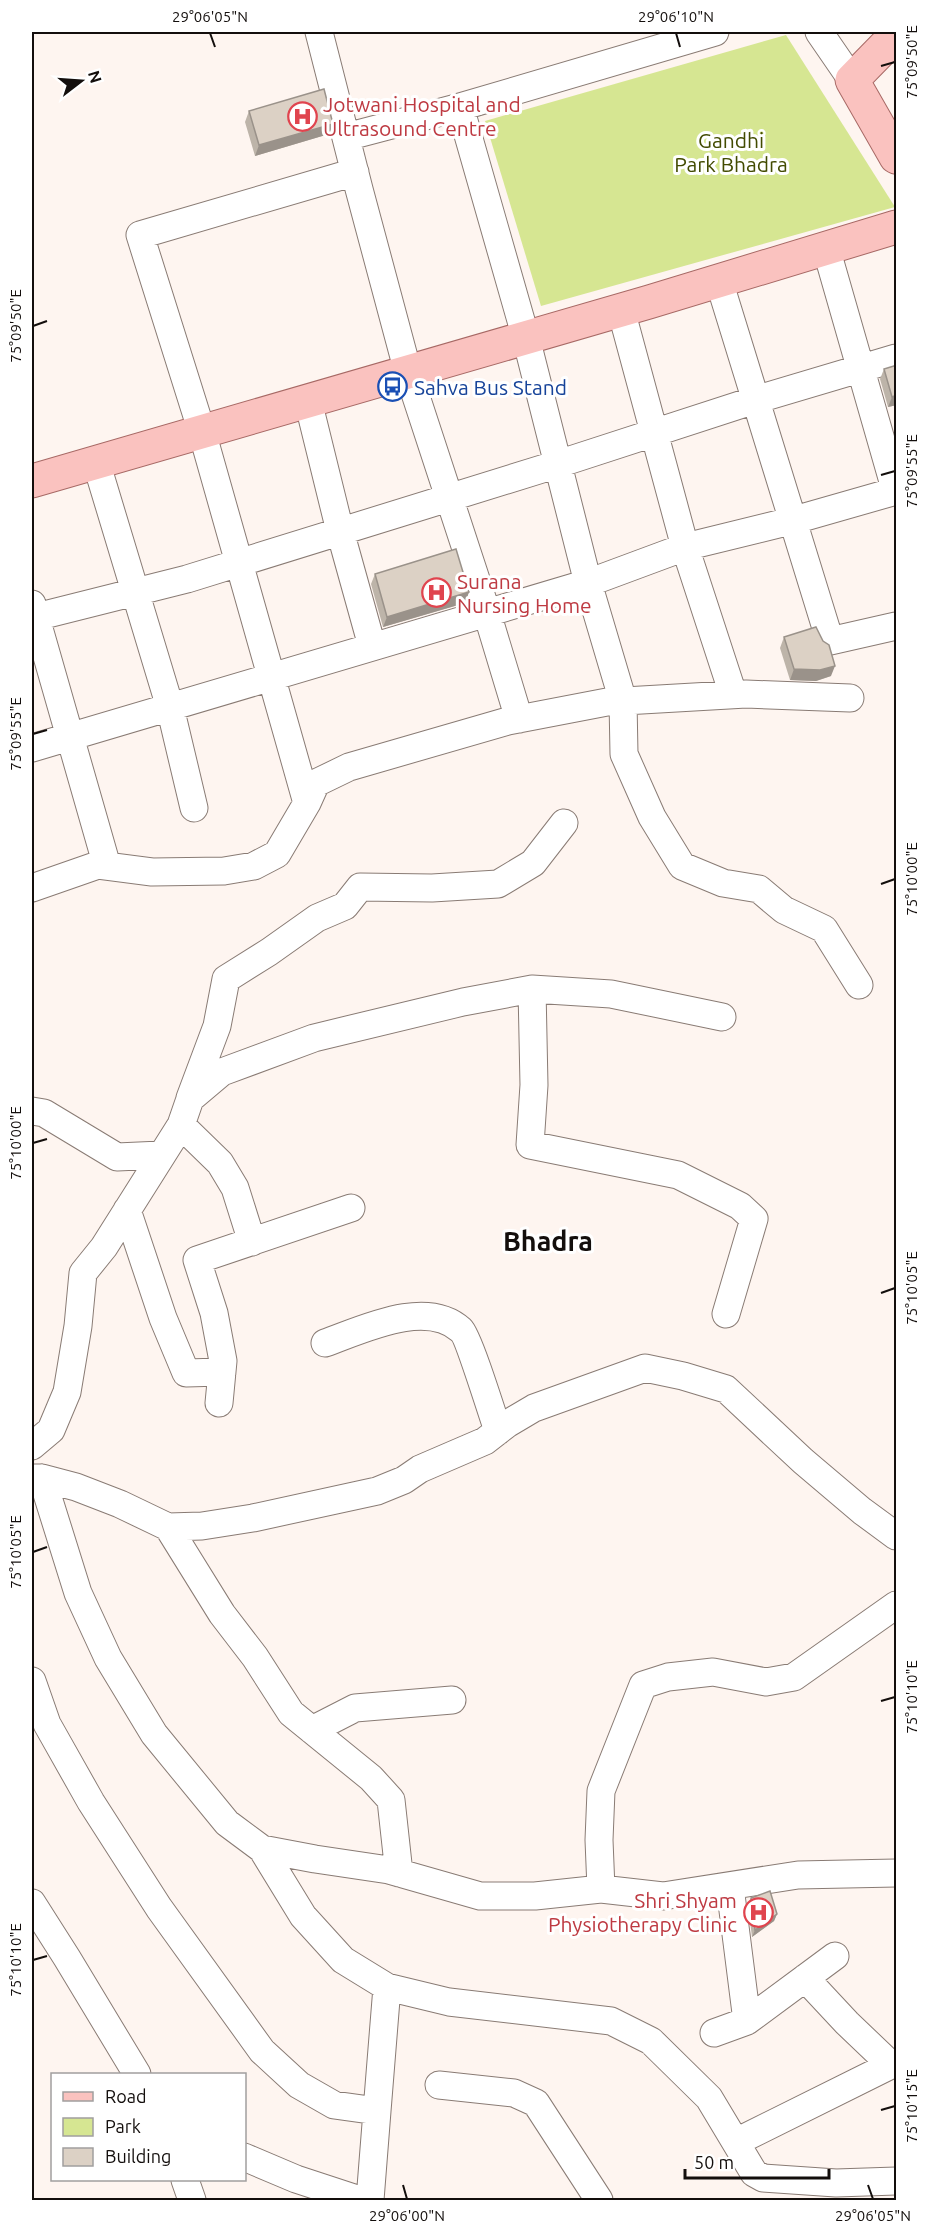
<svg xmlns="http://www.w3.org/2000/svg" width="928" height="2232" font-family="Ubuntu,sans-serif">
<style>
.green{fill:#d6e692}
.lines{fill:none;stroke-linecap:round;stroke-linejoin:round}
.minor-casing{stroke:#897b74;stroke-width:29}
.major-casing{stroke:#a76965;stroke-width:35}
.minor{stroke:#fff;stroke-width:27}
.major{stroke:#fac2bf;stroke-width:33}
.wall{fill:#bdb4a9}
.shaded-wall{fill:#9a928a}
.building{fill:#dcd1c5;stroke:#9a928a;stroke-width:1.5}
.ticks{fill:none;stroke:#130e0c;stroke-width:2}
.labels{text-anchor:middle;dominant-baseline:central;stroke-width:6;stroke-linejoin:round;paint-order:stroke}
.health-label{font-size:21px;fill:#be3a42;stroke:#fff;text-anchor:start}
.park-label{font-size:21px;fill:#424b01;stroke:#fff}
.transit-label{font-size:21px;fill:#164399;stroke:#fff;text-anchor:start}
.district-label{font-size:27px;font-weight:bold;fill:#130e0c;stroke:#fff}
.neatline{fill:none;stroke:#130e0c;stroke-width:2}
.ticks-label{font-size:15px;text-anchor:middle;fill:#130e0c}
</style>
<rect width="100%" height="100%" fill="#fef5f0"/>
<!-- green -->
<path class="green" d="M 786,35 L 895,207 L 541,306 L 485,121 Z"/>
<g class="lines">
<defs>
<path id="minor" d="M 319,32 L 359,189 L 408,372 L 487,613 L 519,719
M 819,32 L 852,80
M 460,107 L 526,338 L 588,583 L 623,701 L 624,754 L 652,817 L 682,866 L 723,883 L 759,889 L 784,910 L 824,929 L 859,985
M 346,137 L 460,107 L 715,32
M 826,248 L 896,492
M 719,281 L 830,641 L 896,626
M 621,310 L 685,547 L 733,694
M 308,401 L 340,531 L 372,646
M 96,462 L 170,707 L 194,808
M 32,604 L 107,866
M 32,618 L 187,579 L 558,464 L 755,400 L 896,358
M 32,748 L 588,583 L 685,547 L 791,521 L 896,491
M 307,803 L 202,432 L 140,235 L 355,172
M 32,888 L 98,865 L 152,872 L 224,871 L 254,866 L 277,854 L 307,803 L 316,783 L 349,767 L 508,721 L 607,702 L 746,694 L 850,698
M 532,989 L 534,1085 L 530,1145 L 678,1175 L 740,1206 L 754,1219 L 726,1314
M 190,1098 L 217,1026 L 226,979 L 269,952 L 317,918 L 345,906 L 360,887 L 432,888 L 498,884 L 533,863 L 564,823
M 32,1111 L 44,1113 L 117,1157 L 161,1155
M 181,1125 L 220,1163 L 235,1188 L 252,1242
M 127,1210 L 163,1318 L 186,1373 L 222,1372
M 325,1343 C 362,1330 426,1298 461,1330 C 468,1336 493,1416 498,1431
M 219,1403 L 223,1361 L 214,1313 L 197,1260 L 351,1208
M 32,1446 L 51,1430 L 67,1392 L 78,1326 L 83,1273 L 104,1247 L 181,1125 L 190,1099 L 222,1072 L 314,1038 L 463,1002 L 532,989 L 611,994 L 722,1017
M 32,1478 L 42,1478 L 76,1487 L 120,1504 L 168,1527 L 222,1614 L 255,1657 L 291,1713 L 371,1778 L 391,1800 L 399,1873
M 42,1478 L 78,1593 L 108,1658 L 154,1734 L 227,1823 L 262,1849 L 315,1859 L 389,1870 L 480,1896 L 535,1896 L 601,1889 L 663,1896 L 798,1875 L 896,1873
M 168,1527 L 202,1526 L 253,1518 L 377,1491 L 404,1480 L 420,1469 L 485,1441 L 507,1424 L 534,1408 L 645,1368 L 683,1376 L 726,1389 L 803,1461 L 862,1511 L 896,1536
M 32,1681 L 47,1724 L 91,1802 L 159,1908 L 262,2051 L 299,2085 L 334,2105 L 377,2111 L 370,2200
M 312,1730 L 355,1708 L 452,1700
M 262,1849 L 303,1916 L 343,1960 L 387,1987 L 449,2002 L 611,2021 L 651,2041 L 709,2098 L 754,2173 L 763,2178 L 836,2183 L 896,2181
M 730,1887 L 747,2021
M 601,1889 L 599,1840 L 601,1791 L 643,1685 L 668,1677 L 713,1672 L 766,1682 L 794,1677 L 896,1605
M 32,1903 L 67,1958 L 137,2074
M 714,2033 L 747,2021 L 835,1956
M 439,2085 L 514,2093 L 536,2103 L 599,2200
M 377,2111 L 387,1987
M 736,2142 L 891,2065 L 847,2023 L 805,1978
M 244,2157 L 296,2179 L 360,2200
M 185,2180 L 192,2200"/>
<path id="major" d="M 896,35 L 852,80 L 896,157
M 32,481 L 649,302 L 896,227"/>
</defs>
<!-- minor casing -->
<use href="#minor" class="minor-casing"/>
<!-- major casing -->
<use href="#major" class="major-casing"/>
<!-- minor -->
<use href="#minor" class="minor"/>
<!-- major -->
<use href="#major" class="major"/>
</g>
<!-- wall -->
<path class="wall" d="M 249,111 L 333,124 L 329,134 L 255,156 L 245,122 Z
M 884,369 L 897,405 L 888,407 L 880,379 Z
M 375,574 L 469,592 L 465,603 L 383,627 L 371,584 Z
M 784,637 L 831,676 L 816,681 L 790,680 L 780,648 Z
M 751,1898 L 777,1914 L 774,1921 L 752,1937 L 748,1905 Z"/>
<!-- shaded-wall -->
<path class="shaded-wall" d="M 333,124 L 329,134 L 255,156 L 259,145 Z
M 897,395 L 897,405 L 888,407 L 892,397 Z
M 469,592 L 465,603 L 383,627 L 387,617 Z
M 835,666 L 831,676 L 816,681 L 790,680 L 794,669 Z
M 777,1914 L 774,1921 L 752,1937 L 755,1930 Z"/>
<!-- building -->
<path class="building" d="M 324,89 L 333,124 L 259,145 L 249,111 Z
M 897,365 L 897,395 L 892,397 L 884,369 Z
M 456,549 L 469,592 L 387,617 L 375,574 Z
M 816,627 L 823,641 L 829,645 L 835,666 L 820,670 L 794,669 L 784,637 Z
M 770,1891 L 777,1914 L 755,1930 L 751,1898 Z"/>
<!-- ticks -->
<path class="ticks" d="M 210,33 L 215,47M 676,33 L 680,47M 881,66 L 895,62M 33,326 L 47,321M 881,475 L 895,471M 33,734 L 47,730M 881,884 L 895,879M 33,1143 L 47,1139M 881,1293 L 895,1288M 33,1552 L 47,1547M 881,1701 L 895,1697M 33,1960 L 47,1956M 881,2110 L 895,2106M 403,2185 L 407,2199M 868,2185 L 873,2199"/>
<!-- icons -->
<defs>
<symbol id="hospital-ring" viewBox="-11 -11 22 22"><circle r="9.5" fill="#fff" stroke="#e0444e" stroke-width="1.5"/><path d="M-5-5h3v3.5h4V-5h3V5h-3V1.5h-4V5h-3Z" fill="#e0444e"/></symbol>
<symbol id="bus-ring" viewBox="-11 -11 22 22"><circle r="9.5" fill="#fff" stroke="#1a4fb4" stroke-width="1.5"/><path d="M-5-6H5V4H4V6H2V4H-2V6H-4V4H-5ZM-3.5-4V0h7V-4ZM-3.5 1.2v1.5H-2V1.2ZM2 1.2v1.5H3.5V1.2Z" fill="#1a4fb4"/></symbol>
</defs>
<g fill-rule="evenodd">
<use href="#hospital-ring" x="286" y="100" width="33" height="33"/>
<use href="#bus-ring" x="376" y="370" width="33" height="33"/>
<use href="#hospital-ring" x="420" y="576" width="33" height="33"/>
<use href="#hospital-ring" x="742" y="1896" width="33" height="33"/>
</g>
<g class="labels">
<!-- health labels -->
<g class="health-label">
<text x="323" y="104">Jotwani Hospital and<tspan x="323" dy="24">Ultrasound Centre</tspan></text>
<text x="457" y="581">Surana<tspan x="457" dy="24">Nursing Home</tspan></text>
<text x="737" y="1900" text-anchor="end">Shri Shyam<tspan x="737" dy="24">Physiotherapy Clinic</tspan></text>
</g>
<!-- park labels -->
<g class="park-label">
<text x="731" y="140">Gandhi<tspan x="731" dy="24">Park Bhadra</tspan></text>
</g>
<!-- transit labels -->
<g class="transit-label">
<text x="414" y="387">Sahva Bus Stand</text>
</g>
<!-- district labels -->
<g class="district-label">
<text x="548" y="1241">Bhadra</text>
</g>
</g>
<!-- border -->
<rect width="928" height="2232" fill="none" stroke="#ffffff" stroke-width="66"/>
<!-- legend -->
<rect x="51" y="2073" width="195" height="108" fill="#ffffff" stroke="#a19f9e" stroke-width="1.5"/>
<rect x="63" y="2092" width="30" height="9" fill="#fac2bf" stroke="#a19f9e" stroke-width="1.5"/>
<text x="105" y="2103" font-size="18" fill="#130e0c">Road</text>
<rect x="63" y="2118" width="30" height="18" fill="#d6e692" stroke="#a19f9e" stroke-width="1.5"/>
<text x="105" y="2133" font-size="18" fill="#130e0c">Park</text>
<rect x="63" y="2148" width="30" height="18" fill="#dcd1c5" stroke="#a19f9e" stroke-width="1.5"/>
<text x="105" y="2163" font-size="18" fill="#130e0c">Building</text>
<!-- north arrow -->
<g transform="translate(81 81) rotate(73)" stroke="#ffffff" stroke-width="4.5" paint-order="stroke">
<path d="M0-4.5L10 22L0 15L-10 22Z" fill="#130e0c"/>
<text y="-9" font-size="16" font-weight="bold" text-anchor="middle" fill="#130e0c">N</text>
</g>
<!-- scale -->
<path d="M685 2169v9h144v-9" fill="none" stroke="#130e0c" stroke-width="3"/>
<text x="694" y="2169" font-size="18" fill="#130e0c" stroke="#ffffff" stroke-width="4.5" paint-order="stroke">50 m</text>
<rect x="33" y="33" width="862" height="2166" class="neatline"/>
<g class="ticks-label">
<text x="210" y="22">29°06'05"N</text>
<text x="676" y="22">29°06'10"N</text>
<text transform="translate(912 62) rotate(-90)" y="5">75°09'50"E</text>
<text transform="translate(16 326) rotate(-90)" y="5">75°09'50"E</text>
<text transform="translate(912 471) rotate(-90)" y="5">75°09'55"E</text>
<text transform="translate(16 734) rotate(-90)" y="5">75°09'55"E</text>
<text transform="translate(912 879) rotate(-90)" y="5">75°10'00"E</text>
<text transform="translate(16 1143) rotate(-90)" y="5">75°10'00"E</text>
<text transform="translate(912 1288) rotate(-90)" y="5">75°10'05"E</text>
<text transform="translate(16 1552) rotate(-90)" y="5">75°10'05"E</text>
<text transform="translate(912 1697) rotate(-90)" y="5">75°10'10"E</text>
<text transform="translate(16 1960) rotate(-90)" y="5">75°10'10"E</text>
<text transform="translate(912 2106) rotate(-90)" y="5">75°10'15"E</text>
<text x="407" y="2221">29°06'00"N</text>
<text x="873" y="2221">29°06'05"N</text>
</g>
</svg>
